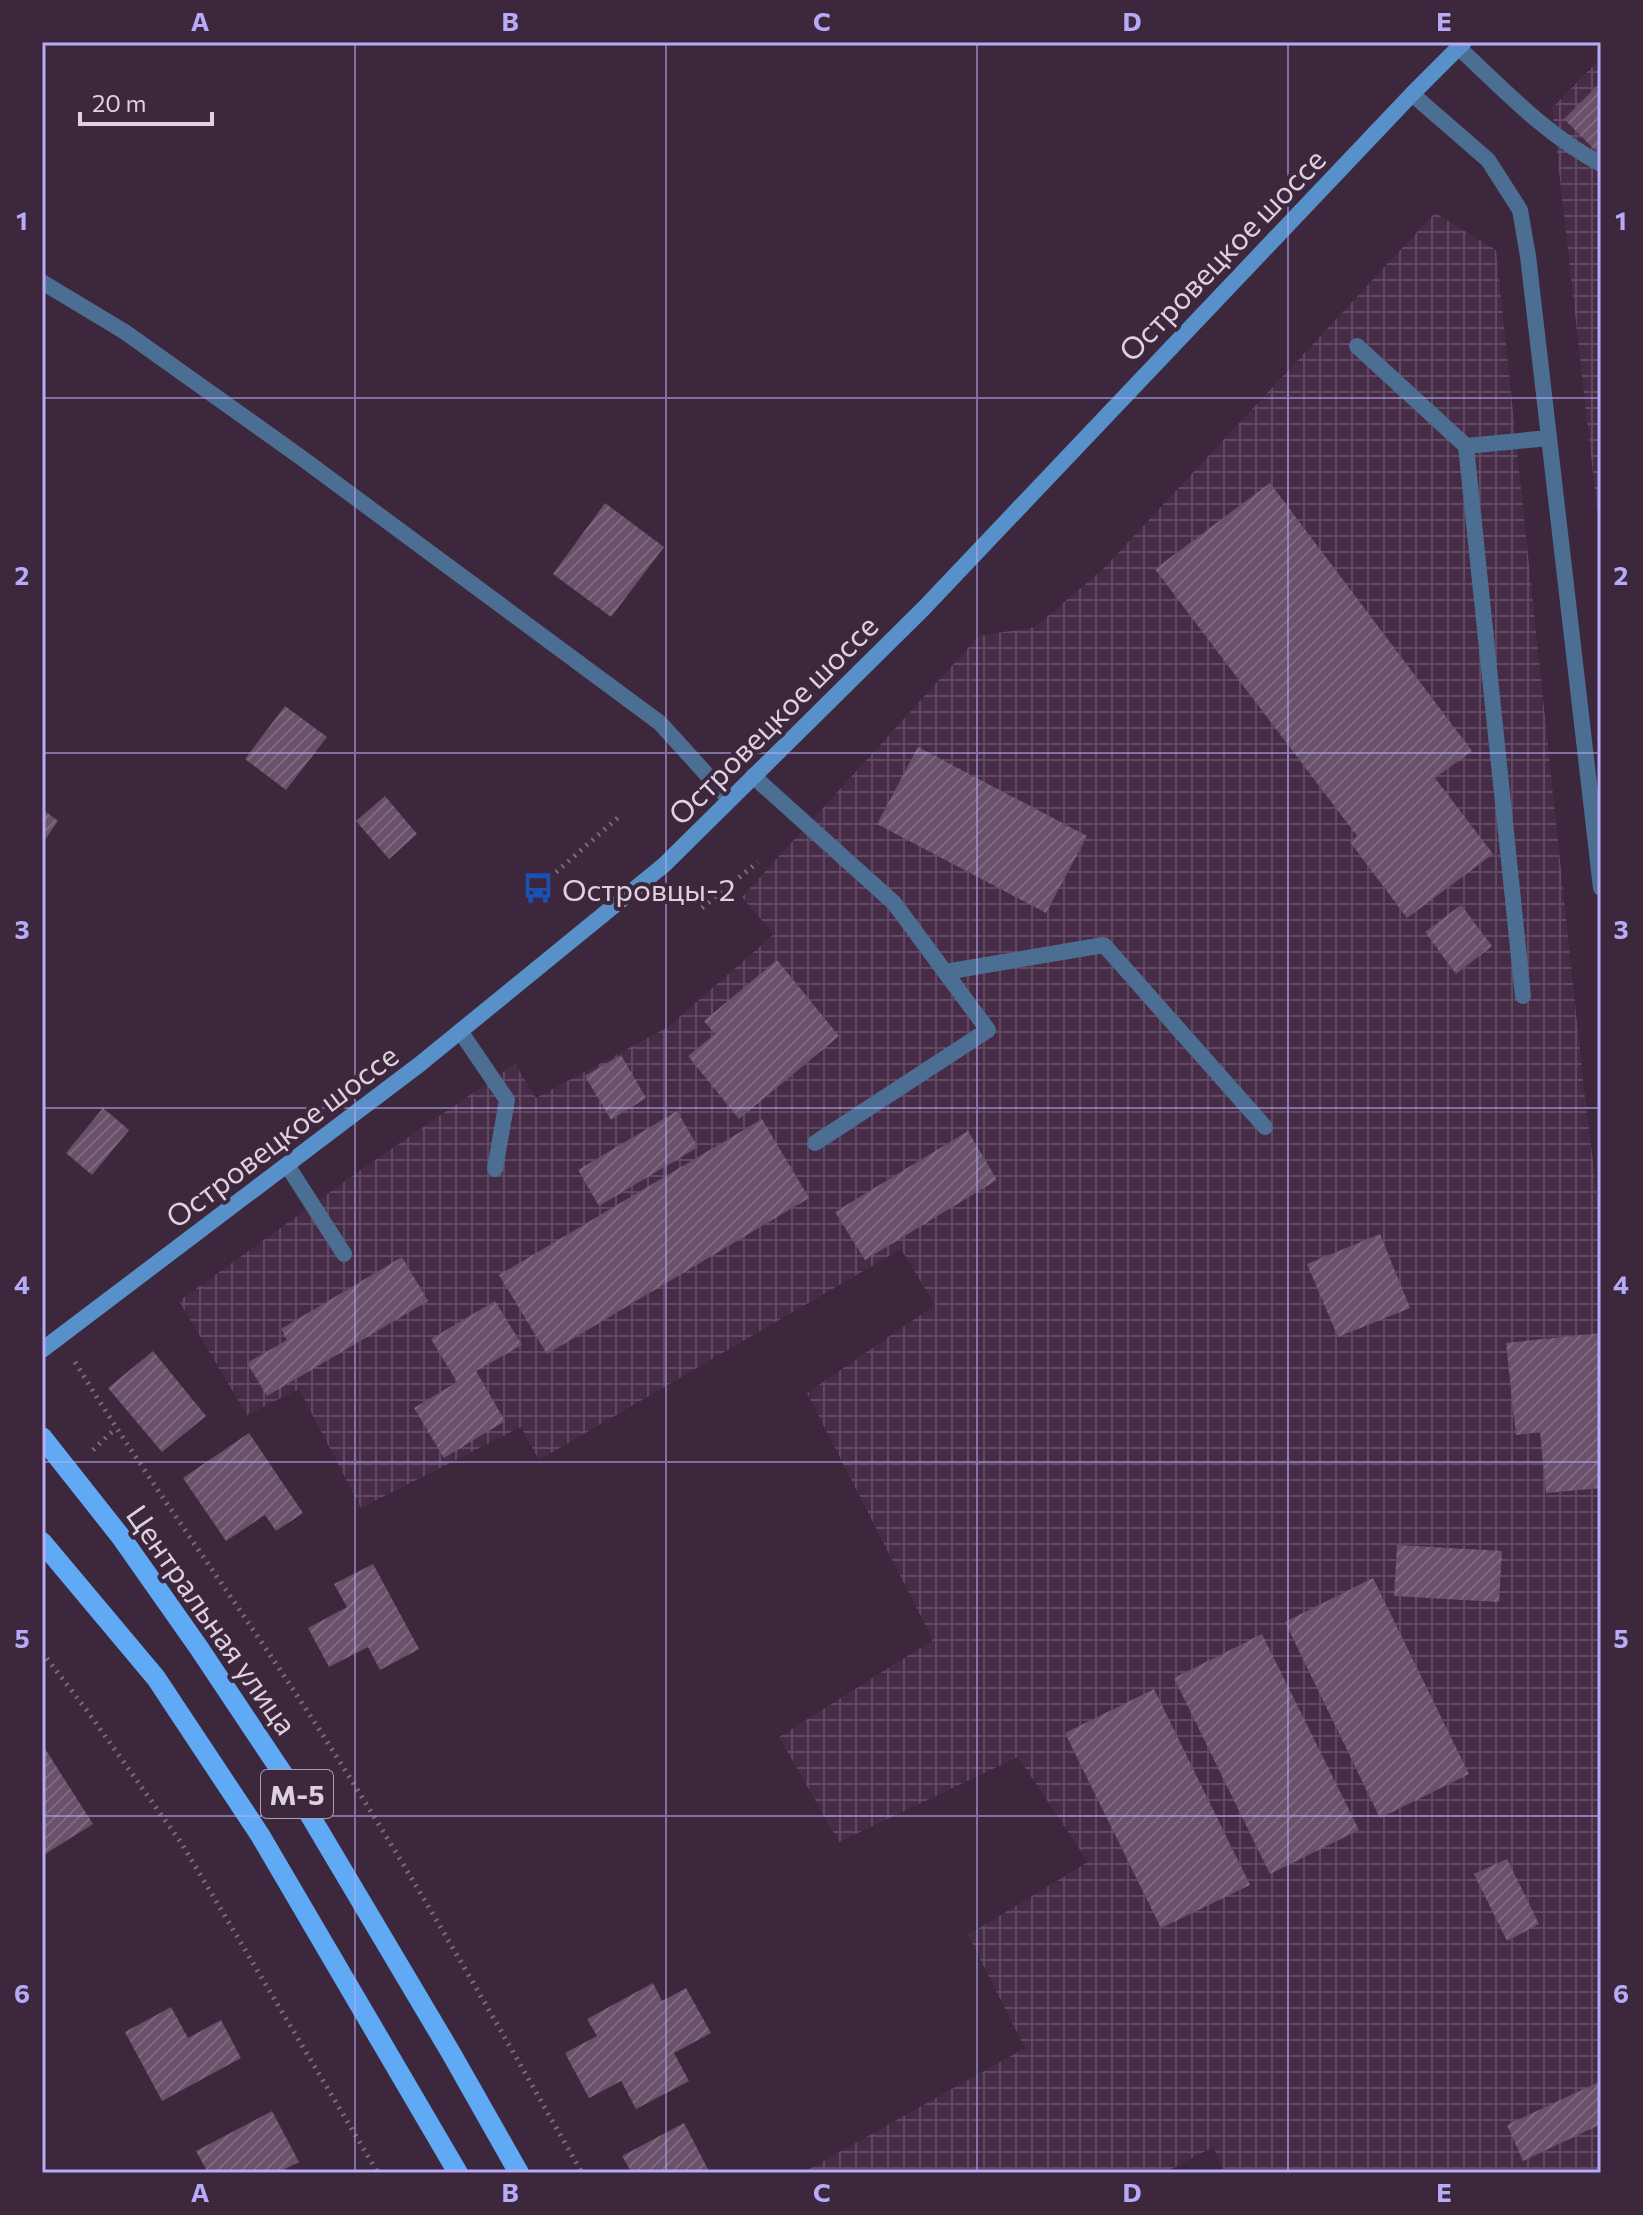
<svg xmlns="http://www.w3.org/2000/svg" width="1643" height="2215" font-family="Commissioner,sans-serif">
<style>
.industrial{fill:url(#industrial-grid)}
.building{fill:url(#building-hatch)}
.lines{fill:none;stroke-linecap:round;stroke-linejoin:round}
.path{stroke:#7c697c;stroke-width:5;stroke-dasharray:2 6;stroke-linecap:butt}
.service{stroke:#4b6e92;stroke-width:16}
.minor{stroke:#4b6e92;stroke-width:16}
.secondary{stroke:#5890ca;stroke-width:16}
.primary{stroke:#60aaf5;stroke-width:20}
.grid{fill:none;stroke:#b7abf8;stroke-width:2;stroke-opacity:0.55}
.labels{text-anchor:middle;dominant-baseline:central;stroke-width:8;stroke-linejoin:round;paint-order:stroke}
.shield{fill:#3c273d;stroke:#ad9dae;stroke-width:2}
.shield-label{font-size:28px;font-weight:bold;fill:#ded0de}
.street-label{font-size:30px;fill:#ded0de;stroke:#3c273d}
.poi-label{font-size:30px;fill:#ded0de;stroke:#3c273d;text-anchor:start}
.neatline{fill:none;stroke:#b7abf8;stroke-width:3}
.grid-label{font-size:26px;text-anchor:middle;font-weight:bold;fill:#b7abf8}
</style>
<defs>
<pattern id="industrial-grid" width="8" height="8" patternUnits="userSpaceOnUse" patternTransform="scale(2)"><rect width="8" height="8" fill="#472c48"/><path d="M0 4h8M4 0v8" fill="none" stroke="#614a62"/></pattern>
<pattern id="building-hatch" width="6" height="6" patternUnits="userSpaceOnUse" patternTransform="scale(2)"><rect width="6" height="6" fill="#695169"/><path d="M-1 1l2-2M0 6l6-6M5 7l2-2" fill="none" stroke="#7e697e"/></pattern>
</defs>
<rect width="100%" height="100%" fill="#3c273d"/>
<!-- industrial -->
<path class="industrial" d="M 1601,58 L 1601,545 L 1552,108 Z
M 1435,213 L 1496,250 L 1583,1080 L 1601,1227 L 1601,2173 L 1225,2173 L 1213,2147 L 1164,2173 L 802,2173 L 1025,2048 L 968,1935 L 1088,1862 L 1018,1757 L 839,1842 L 779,1737 L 933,1640 L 807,1393 L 935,1305 L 901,1249 L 539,1460 L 521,1427 L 361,1508 L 299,1389 L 247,1415 L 179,1301 L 365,1167 L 515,1064 L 536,1098 L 668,1027 L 774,934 L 742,897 L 979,636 L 1035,627 L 1104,568 Z"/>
<!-- building -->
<path class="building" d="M 1601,82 L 1601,156 L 1564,119 Z
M 1270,483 L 1472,751 L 1435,778 L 1493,854 L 1407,918 L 1350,842 L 1357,836 L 1155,569 Z
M 605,503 L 664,547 L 611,617 L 553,574 Z
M 285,706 L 327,737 L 286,790 L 245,759 Z
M 918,747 L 1087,836 L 1046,913 L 877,824 Z
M 385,796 L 417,834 L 389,859 L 356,821 Z
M 42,809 L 58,821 L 42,844 Z
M 1461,905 L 1492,946 L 1456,974 L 1425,932 Z
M 777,960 L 839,1036 L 739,1119 L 688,1056 L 715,1034 L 704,1021 Z
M 621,1055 L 646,1098 L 611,1120 L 585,1076 Z
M 103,1108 L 129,1130 L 92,1175 L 66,1153 Z
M 677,1111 L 698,1147 L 599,1206 L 578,1170 Z
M 762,1119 L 809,1198 L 547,1354 L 499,1275 Z
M 968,1131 L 997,1180 L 865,1260 L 835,1212 Z
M 1380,1234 L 1410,1308 L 1338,1337 L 1307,1264 Z
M 402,1257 L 428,1301 L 267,1396 L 247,1363 L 287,1340 L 281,1329 Z
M 495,1301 L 522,1345 L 476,1371 L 505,1421 L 444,1458 L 414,1408 L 457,1382 L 431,1339 Z
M 1601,1333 L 1601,1488 L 1546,1493 L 1540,1432 L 1516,1435 L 1506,1343 Z
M 153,1351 L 206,1416 L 162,1452 L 108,1388 Z
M 249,1433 L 303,1513 L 276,1531 L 265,1515 L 226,1541 L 183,1478 Z
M 1397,1545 L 1502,1551 L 1499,1602 L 1394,1596 Z
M 373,1564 L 419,1649 L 380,1670 L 368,1647 L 329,1667 L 308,1628 L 347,1607 L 334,1584 Z
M 1373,1578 L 1469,1774 L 1380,1818 L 1285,1622 Z
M 1262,1634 L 1359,1830 L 1270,1874 L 1174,1678 Z
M 1154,1689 L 1250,1885 L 1161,1928 L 1065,1733 Z
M 42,1744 L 93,1824 L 42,1856 Z
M 1507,1859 L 1539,1924 L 1507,1941 L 1474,1874 Z
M 653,1983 L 662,2001 L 686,1988 L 711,2033 L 674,2053 L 689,2081 L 636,2109 L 621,2081 L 589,2098 L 565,2053 L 597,2036 L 587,2019 Z
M 171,2007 L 188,2038 L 221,2020 L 241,2058 L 162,2101 L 125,2032 Z
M 1601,2081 L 1601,2124 L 1523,2161 L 1507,2125 Z
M 272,2111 L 299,2162 L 277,2173 L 208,2173 L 196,2151 Z
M 684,2123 L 710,2173 L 632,2173 L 622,2156 Z"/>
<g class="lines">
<!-- path -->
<path class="path" d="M 538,888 L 621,815
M 702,908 L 758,862
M 75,1362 C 146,1478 226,1587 300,1700 C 401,1854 491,2013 582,2173
M 93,1450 L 116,1428
M 42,1652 L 88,1712 L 182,1844 L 378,2173"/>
<!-- service -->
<path class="service" d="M 1458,47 C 1503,89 1547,136 1601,164
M 1412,94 L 1488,160 L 1520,210 L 1528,256 L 1601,888
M 1357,346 L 1466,446
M 753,776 L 894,903 L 988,1030 L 815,1143
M 945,972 L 1104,945 L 1265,1127
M 1523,996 L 1466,446 L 1549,438
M 460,1031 L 507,1100 L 495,1169
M 287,1165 L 344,1254"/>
<!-- minor -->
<path class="minor" d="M 42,282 L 125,332 L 299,456 L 660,723 L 729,799"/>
<!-- secondary -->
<path class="secondary" d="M 42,1350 L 420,1064 L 664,865 L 924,608 L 1412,94 L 1464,42"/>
<!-- primary -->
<path class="primary" d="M 42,1437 L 121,1537 L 199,1648 L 305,1807 L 451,2053 L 519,2173
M 42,1542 L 156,1678 L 260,1835 L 458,2173"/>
</g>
<!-- grid -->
<path class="grid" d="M 355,42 L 355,2173M 666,42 L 666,2173M 977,42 L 977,2173M 1288,42 L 1288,2173M 42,398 L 1601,398M 42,753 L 1601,753M 42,1108 L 1601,1108M 42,1462 L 1601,1462M 42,1816 L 1601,1816"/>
<!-- icons -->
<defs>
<symbol id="bus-bare" viewBox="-9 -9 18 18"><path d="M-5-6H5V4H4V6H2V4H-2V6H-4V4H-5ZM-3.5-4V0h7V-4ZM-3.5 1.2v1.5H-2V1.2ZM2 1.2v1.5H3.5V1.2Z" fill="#1a4fb4" stroke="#3c273d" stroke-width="2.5" paint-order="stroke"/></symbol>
</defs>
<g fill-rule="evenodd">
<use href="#bus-bare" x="516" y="866" width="44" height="44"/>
</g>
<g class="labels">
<!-- shield labels -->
<rect class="shield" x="261" y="1770" width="72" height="48" rx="6"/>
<g class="shield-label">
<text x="297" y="1794">М-5</text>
</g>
<!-- street labels -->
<g class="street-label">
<text transform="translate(1221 254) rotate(-46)">Островецкое шоссе</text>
<text transform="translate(772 719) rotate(-45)">Островецкое шоссе</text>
<text transform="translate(281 1135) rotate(-37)">Островецкое шоссе</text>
<text transform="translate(213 1619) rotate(55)">Центральная улица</text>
</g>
<!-- poi labels -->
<g class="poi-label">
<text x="562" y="888">Островцы-2</text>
</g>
</g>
<!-- border -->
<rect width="1643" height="2215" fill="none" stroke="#3c273d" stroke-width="88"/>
<!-- scale -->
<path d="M80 112v12h132v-12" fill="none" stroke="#ded0de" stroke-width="4"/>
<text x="92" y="112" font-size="24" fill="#ded0de" stroke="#3c273d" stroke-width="6" paint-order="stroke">20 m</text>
<rect x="44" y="44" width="1555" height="2127" class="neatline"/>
<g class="grid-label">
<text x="200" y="31">A</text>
<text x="510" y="31">B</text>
<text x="822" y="31">C</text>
<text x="1132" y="31">D</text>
<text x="1444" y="31">E</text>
<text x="22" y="230">1</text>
<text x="1621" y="230">1</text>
<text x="22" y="585">2</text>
<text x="1621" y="585">2</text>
<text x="22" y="939">3</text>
<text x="1621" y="939">3</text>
<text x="22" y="1294">4</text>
<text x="1621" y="1294">4</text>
<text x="22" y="1648">5</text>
<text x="1621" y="1648">5</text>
<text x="22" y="2003">6</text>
<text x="1621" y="2003">6</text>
<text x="200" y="2202">A</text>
<text x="510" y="2202">B</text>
<text x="822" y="2202">C</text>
<text x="1132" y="2202">D</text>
<text x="1444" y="2202">E</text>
</g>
</svg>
